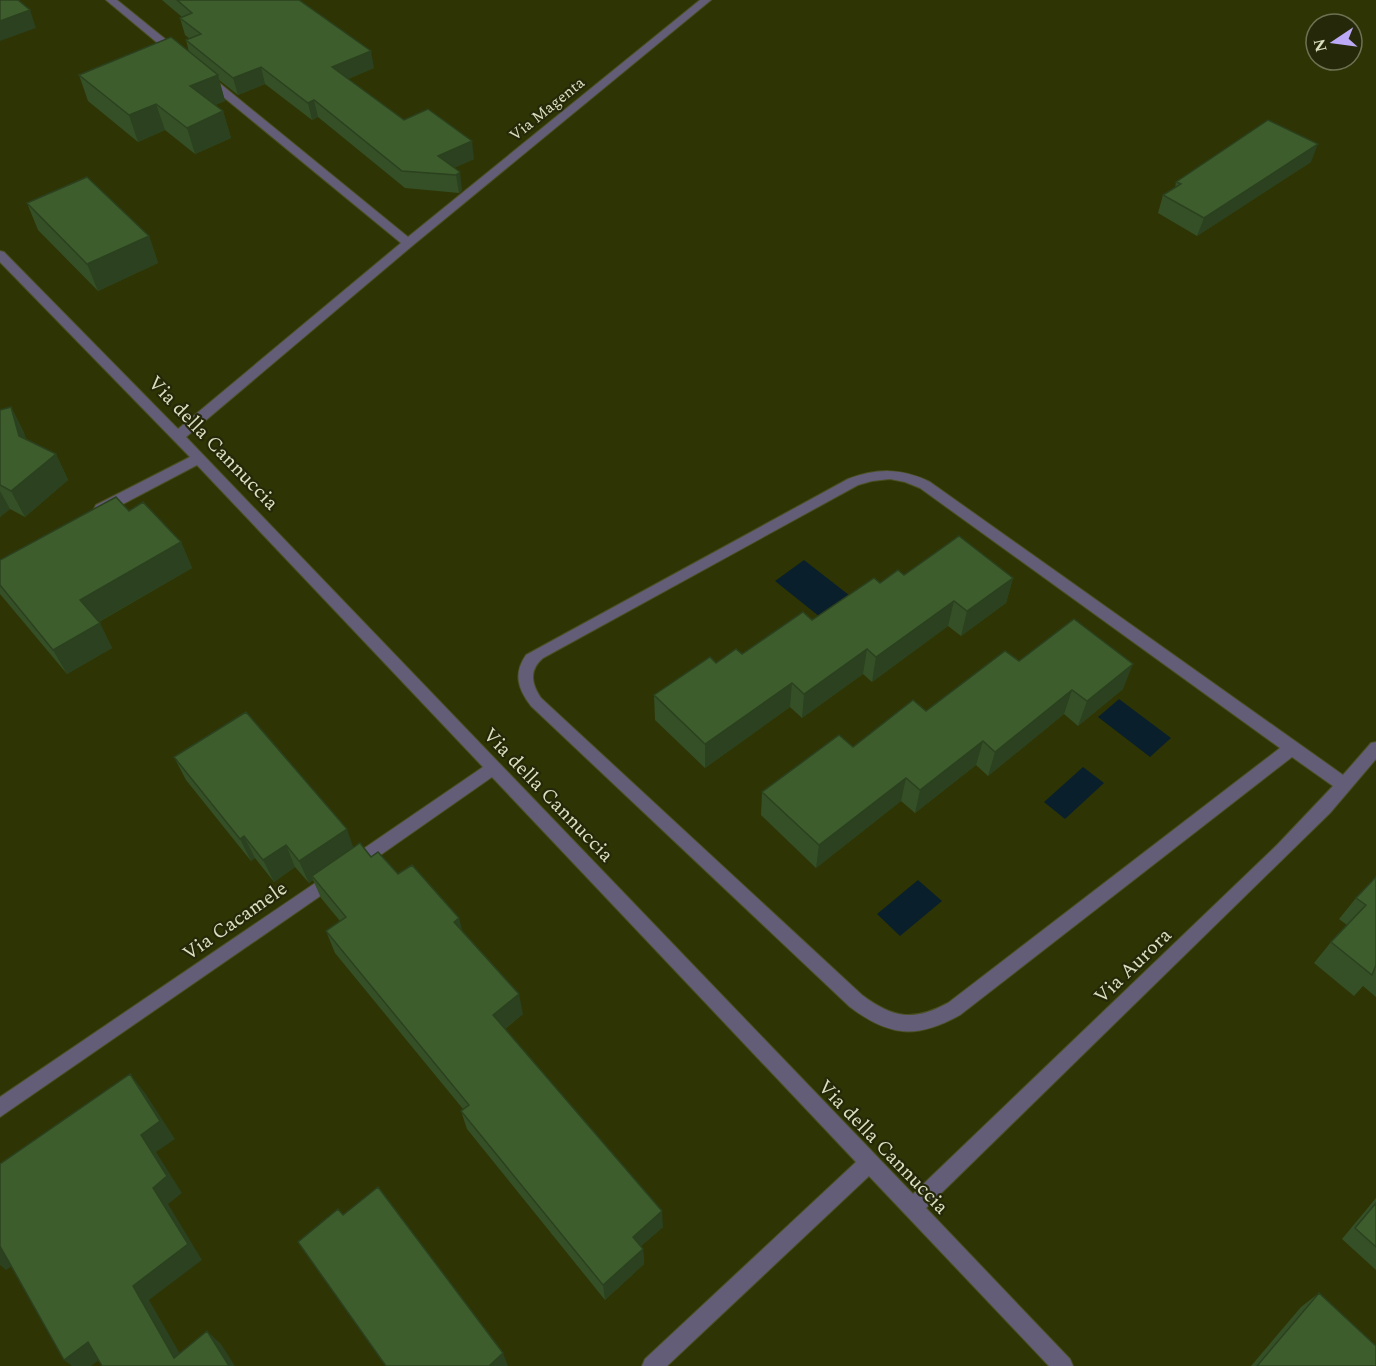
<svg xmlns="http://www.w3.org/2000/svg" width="1376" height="1366" font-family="Spectral,serif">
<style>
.water{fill:#09202c}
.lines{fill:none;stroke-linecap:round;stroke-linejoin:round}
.street-casing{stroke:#4b5022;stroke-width:2}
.street{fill:#635d78;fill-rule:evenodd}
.wall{fill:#355026}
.shaded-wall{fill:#2b411f}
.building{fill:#3e5d2c;stroke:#2b411f;stroke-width:1.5}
.labels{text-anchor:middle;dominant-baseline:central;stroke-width:4.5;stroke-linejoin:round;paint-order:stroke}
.far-street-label{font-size:16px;fill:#dbe0c1;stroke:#262909}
.street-label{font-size:20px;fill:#dbe0c1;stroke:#262909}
</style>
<rect width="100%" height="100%" fill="#2f3404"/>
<!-- water -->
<path class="water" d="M 804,560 L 854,599 L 825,621 L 775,581 Z
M 1119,699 L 1171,738 L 1150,757 L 1098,717 Z
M 1083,767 L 1104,783 L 1065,819 L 1044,802 Z
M 918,880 L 942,901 L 900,936 L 877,914 Z"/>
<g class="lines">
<defs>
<path id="street" d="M 106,0 L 117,0 L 180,51 L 180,55 L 172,55 Z
M 700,0 L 711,0 L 412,246 L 186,437 L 913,1194 L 1277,845 L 1333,786 L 1292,757 L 960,1015 C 917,1039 890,1037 850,1007 L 531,706 C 518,689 513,674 526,655 L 848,479 C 877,468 902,468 930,482 L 1343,775 L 1371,743 L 1376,742 L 1376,759 L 1330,813 L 926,1208 L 1070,1359 L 1073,1366 L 1049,1366 L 869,1176 L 667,1366 L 642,1366 L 645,1359 L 856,1162 L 492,777 L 359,870 L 353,872 L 347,870 L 345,865 L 347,860 L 483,767 L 197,465 L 106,513 L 96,513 L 94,509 L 96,505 L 190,457 L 0,262 L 0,251 L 4,252 L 178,429 L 401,243 L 204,81 L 204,77 L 212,77 L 408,237 ZM 890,479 L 905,482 L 920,488 L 1280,748 L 948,1003 C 913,1022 893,1018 862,995 L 541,698 C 531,683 529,670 543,658 L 858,485 L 872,481 Z
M 333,871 L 339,873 L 341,878 L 339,883 L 0,1117 L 0,1097 Z"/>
</defs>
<!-- street casing -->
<use href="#street" class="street-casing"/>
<!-- street -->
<use href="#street" class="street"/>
</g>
<!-- wall -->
<path class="wall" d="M 162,0 L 296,0 L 374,68 L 348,79 L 404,120 L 474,159 L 454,168 L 462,190 L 459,193 L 405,188 L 318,117 L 312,120 L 265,84 L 238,95 L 219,80 L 225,101 L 215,105 L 223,111 L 231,138 L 195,154 L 165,130 L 138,142 L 88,101 L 79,75 L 189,52 L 186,40 L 190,39 L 185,35 L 180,18 L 182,17 Z
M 1311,162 L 1197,236 L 1158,213 L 1163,195 L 1175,188 L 1176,182 Z
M 27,203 L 149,236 L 158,263 L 98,291 L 38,230 Z
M 11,407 L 24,433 L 26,439 L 56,454 L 68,480 L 25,517 L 10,509 L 0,517 L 0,410 Z
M 129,511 L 181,542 L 192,568 L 99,622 L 112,648 L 67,674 L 0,594 L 0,560 Z
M 904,575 L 1013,578 L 1006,603 L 961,636 L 948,626 L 872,682 L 863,674 L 802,718 L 790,707 L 705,768 L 655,720 L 654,695 L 716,663 L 742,654 L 812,620 L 880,583 Z
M 1019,661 L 1123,689 L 1078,726 L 1064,714 L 988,776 L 976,765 L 915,813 L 901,801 L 816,868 L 761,815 L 762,792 L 926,711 Z
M 174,757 L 371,857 L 398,874 L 462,931 L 523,1014 L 505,1029 L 663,1227 L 641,1246 L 643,1249 L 644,1264 L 605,1300 L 467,1129 L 461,1111 L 463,1109 L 335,953 L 326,931 L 340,921 L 321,898 L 313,880 L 309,883 L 295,867 L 274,882 L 255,858 L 251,861 L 186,780 Z
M 1376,877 L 1376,997 L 1363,986 L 1354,996 L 1314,963 L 1331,942 L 1347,925 L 1339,919 L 1356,898 Z
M 1376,1198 L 1376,1270 L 1342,1239 Z
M 1319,1293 L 1376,1366 L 1251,1366 L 1301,1307 Z"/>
<!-- shaded-wall -->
<path class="shaded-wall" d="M 30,10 L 36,28 L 0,41 L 0,21 Z
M 371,51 L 374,68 L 336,84 L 332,67 Z
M 261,67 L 265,84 L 238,95 L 233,78 Z
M 218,75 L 225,101 L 198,112 L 190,86 Z
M 314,100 L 318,117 L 312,120 L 308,103 Z
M 156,104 L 165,130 L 138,142 L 129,115 Z
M 223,111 L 231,138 L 195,154 L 187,128 Z
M 472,141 L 474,159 L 441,174 L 438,156 Z
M 1318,144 L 1311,162 L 1197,236 L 1204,218 Z
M 460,172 L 462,190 L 459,193 L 456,175 Z
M 149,236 L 158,263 L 98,291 L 87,264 Z
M 11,407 L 24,433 L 32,462 L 19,436 Z
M 56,454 L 68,480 L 25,517 L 11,491 Z
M 0,491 L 10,509 L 0,517 Z
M 181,542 L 192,568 L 93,625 L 80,600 Z
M 1013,578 L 1006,603 L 961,636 L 967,611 Z
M 954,601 L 948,626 L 872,682 L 876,657 Z
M 100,623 L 112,648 L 67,674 L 53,650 Z
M 867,649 L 863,674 L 802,718 L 804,694 Z
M 1133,664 L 1123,689 L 1078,726 L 1087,701 Z
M 792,683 L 790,707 L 705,768 L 705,744 Z
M 1072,690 L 1064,714 L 988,776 L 995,752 Z
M 983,741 L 976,765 L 915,813 L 920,790 Z
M 906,778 L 901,801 L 816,868 L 819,845 Z
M 347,829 L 355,852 L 312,876 L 313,880 L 309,883 L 299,861 Z
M 244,836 L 255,858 L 251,861 L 240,839 Z
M 286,845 L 295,867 L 274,882 L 263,860 Z
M 459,918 L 465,940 L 454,922 Z
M 519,994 L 523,1014 L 498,1034 L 493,1015 Z
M 130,1074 L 145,1093 L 175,1139 L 156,1152 L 182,1193 L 168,1204 L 202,1260 L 149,1300 L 187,1366 L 174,1358 L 133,1286 L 153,1188 L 141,1135 Z
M 662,1211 L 663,1227 L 634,1252 L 633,1237 Z
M 0,1246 L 20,1261 L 6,1270 L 0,1265 Z
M 643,1249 L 644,1264 L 605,1300 L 603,1285 Z
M 207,1331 L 221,1344 L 235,1366 L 229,1366 Z
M 88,1342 L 106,1355 L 91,1366 L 72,1366 L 64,1360 Z
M 503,1353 L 508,1366 L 489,1366 Z"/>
<!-- building -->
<path class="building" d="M 0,0 L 18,0 L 30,10 L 0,21 Z
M 177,0 L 299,0 L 371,51 L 332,67 L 404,120 L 428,109 L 472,141 L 438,156 L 460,172 L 456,175 L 402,171 L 314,100 L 308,103 L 261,67 L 233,78 L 186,40 L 201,34 L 180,18 L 192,13 Z
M 171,37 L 218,75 L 190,86 L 223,111 L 187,128 L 156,104 L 129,115 L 79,75 Z
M 1268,120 L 1318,144 L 1204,218 L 1163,195 L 1181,184 L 1176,182 Z
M 87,177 L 149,236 L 87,264 L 27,203 Z
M 11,407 L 19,436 L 56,454 L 11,491 L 0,485 L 0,410 Z
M 116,497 L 129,511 L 143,502 L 181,542 L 80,600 L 100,623 L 53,650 L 0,585 L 0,560 Z
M 959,536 L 1013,578 L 967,611 L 954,601 L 876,657 L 867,649 L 804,694 L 792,683 L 705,744 L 654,695 L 710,657 L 716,663 L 736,649 L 742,654 L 803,612 L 812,620 L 874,578 L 880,583 L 898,570 L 904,575 Z
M 1074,619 L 1133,664 L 1087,701 L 1072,690 L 995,752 L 983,741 L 920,790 L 906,778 L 819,845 L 762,792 L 839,735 L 853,747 L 913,700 L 926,711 L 1005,651 L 1019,661 Z
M 246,712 L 347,829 L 299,861 L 286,845 L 263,860 L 244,836 L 240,839 L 174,757 Z
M 360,843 L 371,857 L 378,852 L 398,874 L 412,865 L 459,918 L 454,922 L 519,994 L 493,1015 L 662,1211 L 633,1237 L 643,1249 L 603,1285 L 461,1111 L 469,1105 L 326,931 L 346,917 L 312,876 Z
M 1376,877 L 1376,965 L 1372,975 L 1331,942 L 1366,905 L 1356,898 Z
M 130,1074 L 160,1121 L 141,1135 L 167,1176 L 153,1188 L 188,1244 L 133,1286 L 174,1358 L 207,1331 L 229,1366 L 102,1366 L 88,1342 L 64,1360 L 0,1246 L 0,1164 Z
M 378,1187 L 503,1353 L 489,1366 L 386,1366 L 298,1242 L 338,1209 L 343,1215 Z
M 1376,1203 L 1376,1247 L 1355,1228 Z
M 1319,1293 L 1376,1346 L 1376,1366 L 1257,1366 Z"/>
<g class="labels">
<!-- far-street labels -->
<g class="far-street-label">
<text transform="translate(547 109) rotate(-39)">Via Magenta</text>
</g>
<!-- street labels -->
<g class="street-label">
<text transform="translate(213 443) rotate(46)">Via della Cannuccia</text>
<text transform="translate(548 795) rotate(46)">Via della Cannuccia</text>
<text transform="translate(235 921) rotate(-35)">Via Cacamele</text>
<text transform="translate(1133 966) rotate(-44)">Via Aurora</text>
<text transform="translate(883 1147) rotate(46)">Via della Cannuccia</text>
</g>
</g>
<!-- north arrow -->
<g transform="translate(1334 42) rotate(257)"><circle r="28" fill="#262909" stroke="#6e7253" stroke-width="1.5"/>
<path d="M0-4.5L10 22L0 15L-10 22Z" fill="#bcaaf6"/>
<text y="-9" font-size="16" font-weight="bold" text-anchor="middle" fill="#dbe0c1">N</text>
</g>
</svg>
